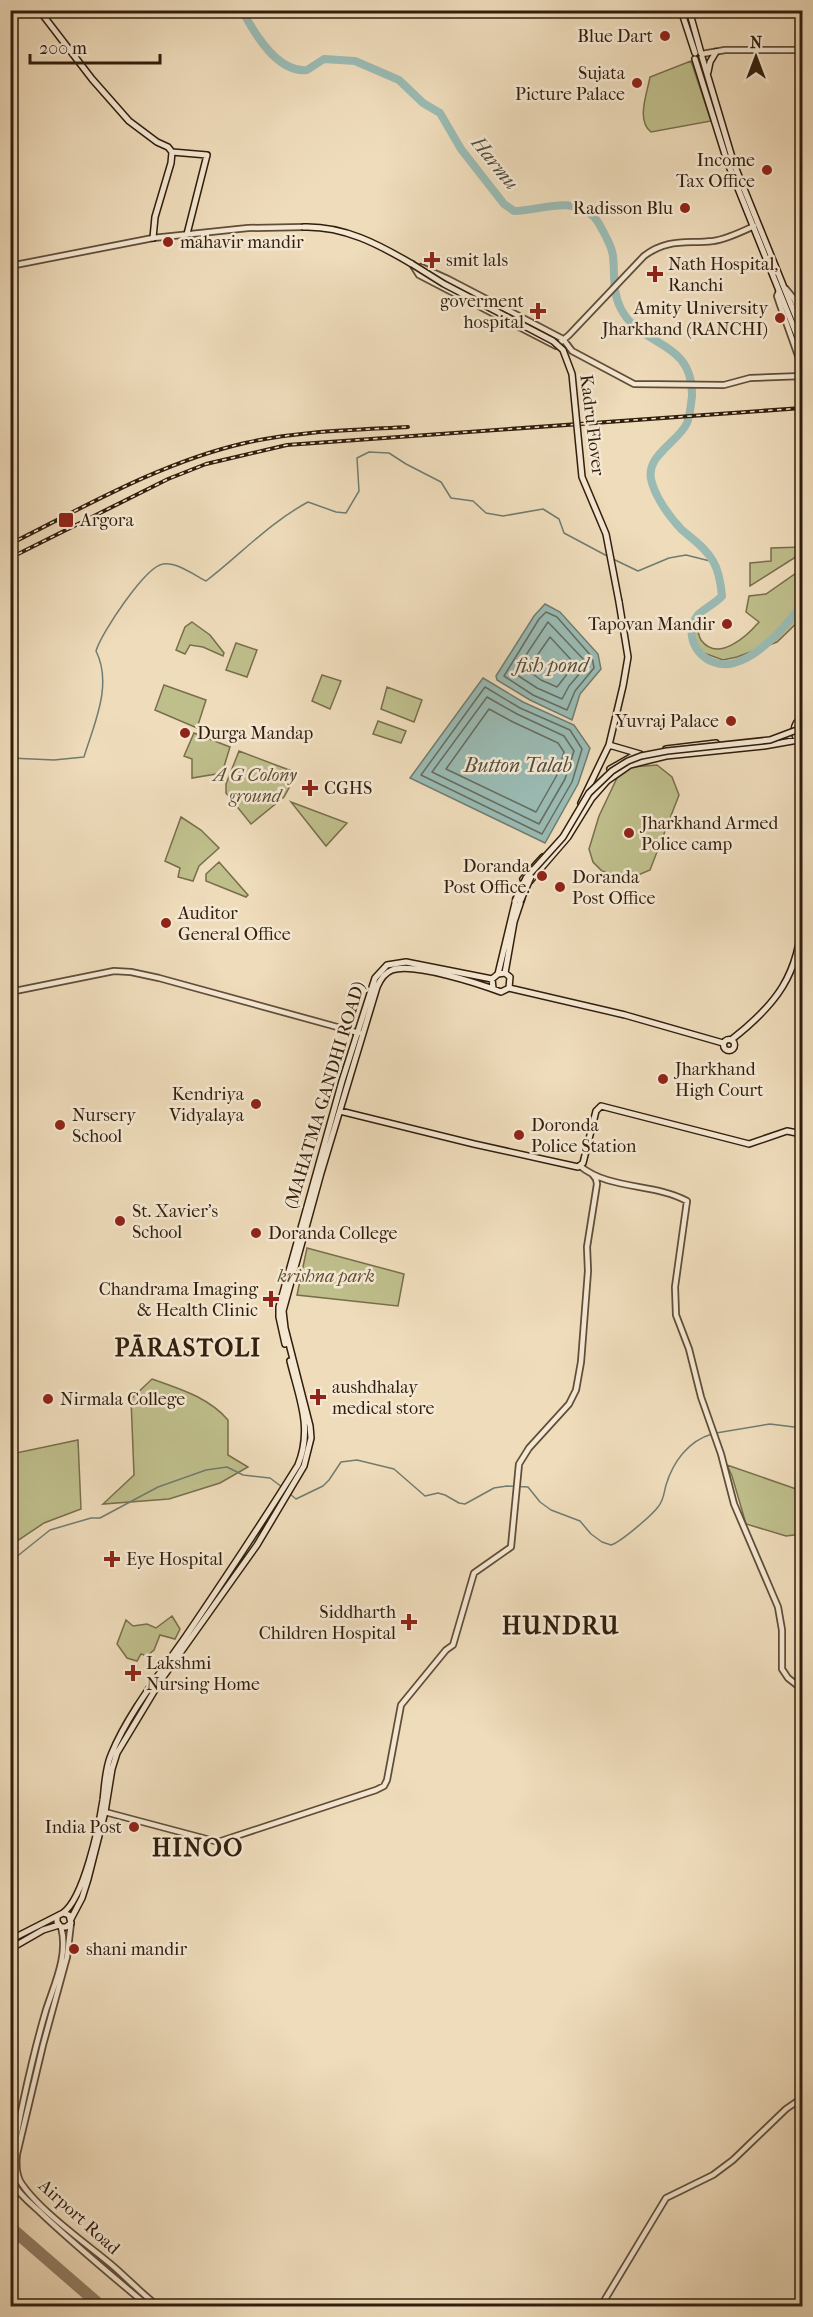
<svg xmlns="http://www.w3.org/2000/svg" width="813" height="2317" font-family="'IM FELL French Canon',serif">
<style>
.green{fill:#bfbf8c;stroke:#786e4c;stroke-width:1.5}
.water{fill:#9abbb4;stroke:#707c71;stroke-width:1.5}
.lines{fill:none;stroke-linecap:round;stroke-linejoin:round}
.shore{stroke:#666c60;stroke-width:1.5}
.stream{stroke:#707c71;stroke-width:1.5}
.river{stroke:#9abbb4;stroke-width:8}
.taxiway{stroke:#907d64;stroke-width:12}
.tertiary-casing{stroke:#604e38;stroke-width:8}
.secondary-casing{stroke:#311e0c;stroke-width:8}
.tertiary{stroke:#f5e8d3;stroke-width:4.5}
.secondary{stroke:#f5e8d3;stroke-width:5}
.rail-casing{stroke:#311e0c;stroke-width:4}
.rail{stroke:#f5e8d3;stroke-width:1.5;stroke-dasharray:4.5;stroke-linecap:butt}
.secondary-bridge-casing{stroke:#311e0c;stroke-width:8;stroke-linecap:butt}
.secondary-bridge{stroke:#f5e8d3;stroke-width:5}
.poi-dot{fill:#8f2418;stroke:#f5e8d3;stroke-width:2}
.labels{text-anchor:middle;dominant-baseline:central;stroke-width:5;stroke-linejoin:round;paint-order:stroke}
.poi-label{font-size:18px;fill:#311e0c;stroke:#f5e8d3;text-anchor:start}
.street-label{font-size:18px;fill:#311e0c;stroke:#f5e8d3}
.park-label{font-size:18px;font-style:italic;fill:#5c4e32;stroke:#f5e8d3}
.water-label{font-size:20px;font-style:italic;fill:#504d3e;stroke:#f5e8d3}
.district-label{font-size:24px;font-weight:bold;letter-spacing:1.5px;fill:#311e0c;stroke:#f5e8d3}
</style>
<rect width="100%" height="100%" fill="#efdcbb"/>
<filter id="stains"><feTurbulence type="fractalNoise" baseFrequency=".00333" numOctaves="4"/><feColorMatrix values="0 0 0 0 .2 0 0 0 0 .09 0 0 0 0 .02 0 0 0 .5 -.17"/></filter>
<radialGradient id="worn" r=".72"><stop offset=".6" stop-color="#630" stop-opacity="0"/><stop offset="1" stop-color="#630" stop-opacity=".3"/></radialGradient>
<!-- green -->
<path class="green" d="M 691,61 L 711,121 L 651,132 C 636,120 647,94 650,77 Z
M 802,547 L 802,553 L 750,586 L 750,563 L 771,561 L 771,548 Z
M 802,569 L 802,618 L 777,642 L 737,657 L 723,660 L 701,652 L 693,636 L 696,620 C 697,626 698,635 701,640 C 718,663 747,636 759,622 L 746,612 L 749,596 L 766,594 Z
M 192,622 L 210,635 L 224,653 L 223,656 L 203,647 L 190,645 L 185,654 L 176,650 L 185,627 Z
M 236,643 L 257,650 L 247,677 L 226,670 Z
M 322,675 L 341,681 L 330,709 L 312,701 Z
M 164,685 L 206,700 L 197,728 L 155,710 Z
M 387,687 L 422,700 L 414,722 L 381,709 Z
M 378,721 L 406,731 L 401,743 L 373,734 Z
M 194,733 L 230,747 L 222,773 L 192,778 L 192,759 L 184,756 Z
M 239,751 L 297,773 L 284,797 L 251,824 L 226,793 L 226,784 Z
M 657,765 L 672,777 L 679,795 L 650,870 L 629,879 L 602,871 L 593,862 L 589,849 L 599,816 L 617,778 L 632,767 Z
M 291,802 L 347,823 L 326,846 Z
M 181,817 L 201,830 L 219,848 L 199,866 L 193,881 L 178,877 L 180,868 L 165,861 Z
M 219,862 L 248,895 L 246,897 L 206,881 L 206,874 Z
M 307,1248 L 404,1274 L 398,1306 L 297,1295 Z
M 152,1379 C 180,1389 208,1397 228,1420 L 228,1455 L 248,1467 L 220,1483 L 169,1499 L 103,1504 L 134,1475 L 131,1399 Z
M 78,1440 L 81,1509 L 44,1523 L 11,1545 L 11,1454 Z
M 727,1465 L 802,1491 L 802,1534 L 786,1536 L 746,1524 L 732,1476 Z
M 172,1616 L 180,1629 L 175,1639 L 160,1635 L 154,1650 L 147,1656 L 141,1654 L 137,1661 L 127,1658 L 117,1644 L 126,1620 L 133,1626 L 147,1624 L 156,1628 Z"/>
<!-- water -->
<path class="water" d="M 545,604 L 560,612 L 598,654 L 601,669 L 580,694 L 572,720 L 530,700 L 497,680 L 496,676 L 534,616 Z
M 483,678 L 523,702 L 574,725 L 590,748 L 578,784 L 545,843 L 410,778 Z"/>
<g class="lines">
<!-- shore -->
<path class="shore" d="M 546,612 L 557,617 L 592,657 L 594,668 L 575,691 L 567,710 L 533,695 L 504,676 L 539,619 Z
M 548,622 L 586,662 L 586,666 L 569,686 L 562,699 L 537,688 L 514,673 Z
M 550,637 L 575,664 L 557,687 L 541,680 L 527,670 Z
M 485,687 L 520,708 L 570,730 L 582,749 L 572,782 L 542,834 L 421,775 Z
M 487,697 L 517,714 L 564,736 L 574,751 L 565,779 L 539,824 L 432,772 Z
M 489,709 L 513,722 L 558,743 L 564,752 L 557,775 L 536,812 L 446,769 Z"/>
<!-- stream -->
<path class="stream" d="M 613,559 L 638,571 L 669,558 L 686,555 L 714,562
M 10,758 L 54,760 L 84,757 C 94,724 113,685 96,651 C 101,633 146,566 163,564 C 177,562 194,575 206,581 C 241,554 269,523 308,502 L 336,512 L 346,513 L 359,491 L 357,458 L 369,452 L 389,453 L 406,464 L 441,482 L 451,498 L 473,501 L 486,513 L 503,516 L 543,509 L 559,519 L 564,533 L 609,557
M 716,1433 L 770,1424 L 802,1428
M 290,1494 L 296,1499 L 323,1486 L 329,1480 L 341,1462 L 357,1460 L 394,1469 L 425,1496 L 438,1493 L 445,1495 L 459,1503 L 465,1504 L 494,1488 L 507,1486 L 528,1487 L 540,1502 L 551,1510 L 580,1521 L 591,1534 L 602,1542 L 611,1545 C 621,1542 652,1515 658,1507 C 664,1500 664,1492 666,1485 C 673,1462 688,1441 712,1434
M 10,1562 L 50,1530 L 91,1518 L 100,1518 L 158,1487 L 206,1470 L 227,1467 L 243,1475 L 270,1478 L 282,1487"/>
<!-- river -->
<path class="river" d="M 242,10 C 254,33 277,73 307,70 L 324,59 L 355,61 L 399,80 L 423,103 L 440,113 L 461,149 L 504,204 L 514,211 C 540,211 570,195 593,216 C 597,219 600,226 603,231 C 607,239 612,247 613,256 C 615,274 612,292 621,309 C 641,348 693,339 692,396 C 691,404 690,416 687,423 C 678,443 643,456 652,483 C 657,499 670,517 681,529 C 692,539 705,547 713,561 C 719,571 721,585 722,596 C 715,604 700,611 697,616 C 680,641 707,671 734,663 C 762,655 786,626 802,604"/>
<!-- taxiway -->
<path class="taxiway" d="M 10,2227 L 101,2306"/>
<defs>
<path id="tertiary" d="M 702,54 L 725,50 L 802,50
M 412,264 L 419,275 L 556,346 L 569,335 L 644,256 C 668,238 686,244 713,241 C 727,239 741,232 754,226
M 10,266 L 153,238 L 248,228 L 304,227
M 421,267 L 448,279 L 563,339 L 572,351 L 634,384 L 724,385 L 750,378 L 802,376
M 786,289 L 794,299 L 802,320
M 779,291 L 777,296 L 780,305 L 802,367
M 10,992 L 114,971 L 131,972 L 159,978 L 359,1033
M 580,1166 C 609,1190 654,1183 687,1201 L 675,1287 L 676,1315 L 689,1349 L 701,1397 L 721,1454 L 734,1504 L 778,1607 L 782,1630 L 782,1669 L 788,1678 L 802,1689
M 105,1812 L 218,1842 L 376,1790 L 384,1786 L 387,1780 L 401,1705 L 446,1650 L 453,1645 L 474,1573 L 511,1547 L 519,1464 L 529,1448 L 569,1404 L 576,1390 L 581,1362 L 588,1271 L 587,1247 L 597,1184 L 596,1179 L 593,1175
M 71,1923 L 67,1957 L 43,2045 L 17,2154 C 16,2163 16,2173 20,2181 C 37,2209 87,2244 113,2266 C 128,2279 142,2294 158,2306
M 61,1927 C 69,1954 54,1985 46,2010 C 38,2037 5,2164 14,2184 C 19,2195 33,2205 42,2214 C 76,2246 112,2276 148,2306
M 601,2306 L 666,2198 L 713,2175 L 733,2160 L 786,2109 L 802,2098"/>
<path id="secondary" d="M 39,10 L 92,79 L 129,121 L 157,142 L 168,147 L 172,152 L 171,163 L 155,217 L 153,238
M 681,10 L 695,53
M 689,10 L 701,53
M 702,57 L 734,164 L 802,332
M 695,59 L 727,161 L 802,348
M 708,72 L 710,62 L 716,52
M 172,152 L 207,155 L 187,234
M 304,227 C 344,226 378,244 412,264
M 802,718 C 792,724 791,737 802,742
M 609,745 L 640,754
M 666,749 L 716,743
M 610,769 L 633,756
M 581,803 L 609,745 L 623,686 L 628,657 L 619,602
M 802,855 L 802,878
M 523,879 L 543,857
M 530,881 L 568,837 L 592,798 L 607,781 L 630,765 L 666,756 L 764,746 L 798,740
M 505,973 L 514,922 L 522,898
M 498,974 L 516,899
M 509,988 L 625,1015 L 723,1043
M723.5 1045a5.5 5.5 0 1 1 11 0a5.5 5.5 0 1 1-11 0Z
M 731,1040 C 776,1005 800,974 802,915
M 340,1111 L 474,1144 L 578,1167 L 583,1163 L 596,1111 L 601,1106 L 749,1144 L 787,1131 L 802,1134
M 285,1344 L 279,1317 L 279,1307 L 342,1081 L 375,978 L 387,965 L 406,962 L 492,979
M 63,1913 C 84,1898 99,1826 103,1800 C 105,1784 105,1769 111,1755 C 127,1715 161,1672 186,1636 C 224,1580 262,1523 298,1465 C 313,1428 299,1398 290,1361
M 71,1919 L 82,1898 L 88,1879 L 105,1812 L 112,1769 L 117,1753 L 161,1680 L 257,1545 L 304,1466 L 311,1438 L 310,1426 L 285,1328 L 283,1311 L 321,1173 L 377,987 C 380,980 384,973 392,970 C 413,962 480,984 501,992 L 509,988 L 510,977 L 505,973 L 498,974 L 492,979 L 493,988
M 10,1940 L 63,1913 L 69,1915 L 71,1923 L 66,1927 L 61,1927 L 57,1922 L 57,1918
M 10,1949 L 43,1930 L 59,1925"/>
</defs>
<!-- tertiary casing -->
<use href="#tertiary" class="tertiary-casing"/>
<!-- secondary casing -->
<use href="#secondary" class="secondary-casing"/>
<!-- tertiary -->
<use href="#tertiary" class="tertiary"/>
<!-- secondary -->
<use href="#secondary" class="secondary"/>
<defs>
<path id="rail" d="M 10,544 C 86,506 162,462 245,443 C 298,431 354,430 408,427
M 10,558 L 168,479 L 206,464 L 287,445 L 802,408"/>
</defs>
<!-- rail casing -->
<use href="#rail" class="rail-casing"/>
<!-- rail -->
<use href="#rail" class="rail"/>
<defs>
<path id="secondary-bridge" d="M 412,264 L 444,284 L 553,341 L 563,350 L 572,374 L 582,477 L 606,534 L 619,602
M 515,901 L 526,878 L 563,837 L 589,793 L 612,771 L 628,761 L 641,756 L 667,751 L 770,740 L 802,728
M 520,902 L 531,877"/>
</defs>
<!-- secondary-bridge casing -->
<use href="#secondary-bridge" class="secondary-bridge-casing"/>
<!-- secondary-bridge -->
<use href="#secondary-bridge" class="secondary-bridge"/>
</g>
<!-- markers -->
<g class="poi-dot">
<circle cx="665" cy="36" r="6"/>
<circle cx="637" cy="83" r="6"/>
<circle cx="767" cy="170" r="6"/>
<circle cx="685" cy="208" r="6"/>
<circle cx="168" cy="242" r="6"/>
<path d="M429 251h6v6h6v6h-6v6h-6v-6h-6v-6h6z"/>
<path d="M652 265h6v6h6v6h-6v6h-6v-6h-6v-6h6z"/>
<path d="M535 302h6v6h6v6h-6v6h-6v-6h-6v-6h6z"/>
<circle cx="780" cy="318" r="6"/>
<rect x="58" y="512" width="16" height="16" rx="3"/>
<circle cx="727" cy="624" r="6"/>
<circle cx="731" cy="721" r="6"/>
<circle cx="185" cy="733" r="6"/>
<path d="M307 779h6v6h6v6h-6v6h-6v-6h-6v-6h6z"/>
<circle cx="629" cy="833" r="6"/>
<circle cx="542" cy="876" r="6"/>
<circle cx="560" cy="887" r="6"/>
<circle cx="166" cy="923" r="6"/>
<circle cx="663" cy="1079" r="6"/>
<circle cx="256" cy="1104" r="6"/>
<circle cx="60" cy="1125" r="6"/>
<circle cx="519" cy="1135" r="6"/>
<circle cx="120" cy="1221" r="6"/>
<circle cx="256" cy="1233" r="6"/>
<path d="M268 1290h6v6h6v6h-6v6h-6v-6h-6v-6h6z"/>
<path d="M315 1388h6v6h6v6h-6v6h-6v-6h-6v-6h6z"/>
<circle cx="48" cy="1399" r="6"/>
<path d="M109 1550h6v6h6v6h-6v6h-6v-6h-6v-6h6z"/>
<path d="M406 1613h6v6h6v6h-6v6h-6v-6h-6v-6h6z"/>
<path d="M130 1664h6v6h6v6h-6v6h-6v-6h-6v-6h6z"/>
<circle cx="134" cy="1827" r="6"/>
<circle cx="74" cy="1949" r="6"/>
</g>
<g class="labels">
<!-- poi labels -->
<g class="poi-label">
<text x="653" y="36" text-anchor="end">Blue Dart</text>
<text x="625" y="73" text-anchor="end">Sujata<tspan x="625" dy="21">Picture Palace</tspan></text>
<text x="755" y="160" text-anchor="end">Income<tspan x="755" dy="21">Tax Office</tspan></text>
<text x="673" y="208" text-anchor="end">Radisson Blu</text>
<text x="180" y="242">mahavir mandir</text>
<text x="446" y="260">smit lals</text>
<text x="668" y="264">Nath Hospital,<tspan x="668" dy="21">Ranchi</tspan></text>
<text x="524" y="301" text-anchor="end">goverment<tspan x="524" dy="21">hospital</tspan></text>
<text x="768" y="308" text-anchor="end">Amity University<tspan x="768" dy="21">Jharkhand (RANCHI)</tspan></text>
<text x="80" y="520">Argora</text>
<text x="715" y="624" text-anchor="end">Tapovan Mandir</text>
<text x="719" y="721" text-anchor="end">Yuvraj Palace</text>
<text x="197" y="733">Durga Mandap</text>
<text x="324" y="788">CGHS</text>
<text x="641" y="823">Jharkhand Armed<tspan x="641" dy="21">Police camp</tspan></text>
<text x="530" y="866" text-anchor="end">Doranda<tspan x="530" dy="21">Post Office.</tspan></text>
<text x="572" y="877">Doranda<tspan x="572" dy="21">Post Office</tspan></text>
<text x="178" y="913">Auditor<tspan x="178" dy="21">General Office</tspan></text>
<text x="675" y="1069">Jharkhand<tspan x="675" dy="21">High Court</tspan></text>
<text x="244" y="1094" text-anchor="end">Kendriya<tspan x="244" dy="21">Vidyalaya</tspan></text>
<text x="72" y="1115">Nursery<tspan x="72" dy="21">School</tspan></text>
<text x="531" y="1125">Doronda<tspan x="531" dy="21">Police Station</tspan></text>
<text x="132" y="1211">St. Xavier's<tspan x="132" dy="21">School</tspan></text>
<text x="268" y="1233">Doranda College</text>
<text x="258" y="1289" text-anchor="end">Chandrama Imaging<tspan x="258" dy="21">&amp; Health Clinic</tspan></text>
<text x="332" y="1387">aushdhalay<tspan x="332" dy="21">medical store</tspan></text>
<text x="60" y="1399">Nirmala College</text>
<text x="126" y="1559">Eye Hospital</text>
<text x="396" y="1612" text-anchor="end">Siddharth<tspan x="396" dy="21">Children Hospital</tspan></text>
<text x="146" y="1663">Lakshmi<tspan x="146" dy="21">Nursing Home</tspan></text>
<text x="122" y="1827" text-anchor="end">India Post</text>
<text x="86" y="1949">shani mandir</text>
</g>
<!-- street labels -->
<g class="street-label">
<text transform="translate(592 425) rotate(83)">Kadru Flover</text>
<text transform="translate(325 1095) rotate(-73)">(MAHATMA GANDHI ROAD)</text>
<text transform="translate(79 2217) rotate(42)">Airport Road</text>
</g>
<!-- park labels -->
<g class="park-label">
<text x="255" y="775">A G Colony<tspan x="255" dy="21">ground</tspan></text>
<text x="326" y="1276">krishna park</text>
</g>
<!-- water labels -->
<g class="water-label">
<text transform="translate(495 163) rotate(51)">Harmu</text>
<text x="552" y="665">fish pond</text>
<text x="518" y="765">Button Talab</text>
</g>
<!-- district labels -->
<g class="district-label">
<text x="188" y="1348">PĀRASTOLI</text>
<text x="561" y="1626">HUNDRU</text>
<text x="198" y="1848">HINOO</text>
</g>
</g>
<!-- margin -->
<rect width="813" height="2317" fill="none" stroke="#efdcbb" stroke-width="36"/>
<rect x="12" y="12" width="789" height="2293" fill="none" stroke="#311e0c" stroke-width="3"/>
<rect x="18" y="18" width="777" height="2281" fill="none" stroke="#311e0c" stroke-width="1.5"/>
<!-- north arrow -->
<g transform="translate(756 57)" stroke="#f5e8d3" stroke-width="4.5" paint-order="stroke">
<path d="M0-4.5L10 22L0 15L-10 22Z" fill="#311e0c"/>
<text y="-9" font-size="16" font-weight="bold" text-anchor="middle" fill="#311e0c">N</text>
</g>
<!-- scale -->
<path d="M30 54v9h130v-9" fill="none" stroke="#311e0c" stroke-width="3"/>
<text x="39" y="54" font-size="18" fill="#311e0c" stroke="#f5e8d3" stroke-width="4.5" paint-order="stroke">200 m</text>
<rect width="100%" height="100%" filter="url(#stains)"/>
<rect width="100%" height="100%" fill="url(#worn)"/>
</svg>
